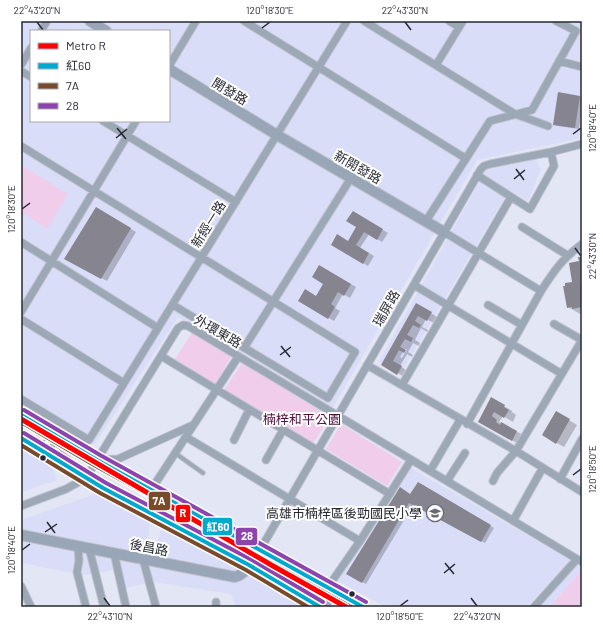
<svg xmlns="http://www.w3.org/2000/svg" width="603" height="628" font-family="Barlow,'Noto Sans TC',sans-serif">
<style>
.built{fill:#d9ddf7;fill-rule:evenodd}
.green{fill:#f0ceeb}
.shadow{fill:#0003;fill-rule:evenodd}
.building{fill:#86858f}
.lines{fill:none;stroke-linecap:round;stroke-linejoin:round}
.lane-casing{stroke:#bfc1cd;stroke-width:5.5}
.street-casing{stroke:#bfc1cd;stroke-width:9}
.secondary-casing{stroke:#bfc1cd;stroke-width:12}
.lane{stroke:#9ca8b6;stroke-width:3.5}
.street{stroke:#9ca8b6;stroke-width:7}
.secondary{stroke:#99a6b8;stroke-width:10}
.rail-casing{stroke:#a2aab5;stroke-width:3.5}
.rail{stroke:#fff;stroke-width:2;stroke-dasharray:6;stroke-linecap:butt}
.bus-1-casing{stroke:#fff;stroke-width:7}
.bus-2-casing{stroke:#fff;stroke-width:7}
.bus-3-casing{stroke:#fff;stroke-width:7}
.bus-1{stroke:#00a9ce;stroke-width:4}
.bus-2{stroke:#7a4b2a;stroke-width:4}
.bus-3{stroke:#8e44ad;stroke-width:4}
.metro-1-casing{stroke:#fff;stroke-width:8}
.metro-1{stroke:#f00;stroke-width:5}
.ticks{fill:none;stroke:#272833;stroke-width:1.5}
.bus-dot{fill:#272833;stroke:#fff;stroke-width:1.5}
.labels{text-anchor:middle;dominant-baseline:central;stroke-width:4;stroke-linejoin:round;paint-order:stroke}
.street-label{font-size:13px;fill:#272833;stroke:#fff}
.park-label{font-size:13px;fill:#531040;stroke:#fff}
.poi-label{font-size:13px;fill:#272833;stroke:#fff;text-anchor:end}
.line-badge{stroke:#fff;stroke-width:1.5}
.badge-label{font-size:11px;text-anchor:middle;font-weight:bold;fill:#fff}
.neatline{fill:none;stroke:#272833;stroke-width:1.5}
.ticks-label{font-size:10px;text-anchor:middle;fill:#272833}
</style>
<rect width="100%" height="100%" fill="#e3e6f5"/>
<!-- built -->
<path class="built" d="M 21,21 L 578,21 L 582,23 L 582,138 L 477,160 L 332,409 L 178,317 L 95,444 L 89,445 L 21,404 ZM 31,31 L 169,31 L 169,121 L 31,121 Z
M 536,159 L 541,169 L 528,201 L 509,190 L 401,373 L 379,361 L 486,170 Z
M 21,448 L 52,467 L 57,480 L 21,492 Z
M 409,467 L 570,560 L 527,607 L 386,607 L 338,581 Z
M 98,493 L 150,522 L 147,553 L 21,529 L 21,520 Z
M 162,526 L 300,601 L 298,607 L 236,607 L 231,594 L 154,582 L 124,588 L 120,569 L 84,575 L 21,563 L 21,540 L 151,565 Z
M 577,564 L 582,568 L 582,607 L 539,607 Z"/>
<!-- green -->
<path class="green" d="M 21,165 L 68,194 L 47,229 L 25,214 L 23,216 L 21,215 Z
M 192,333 L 231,357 L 215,385 L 174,360 Z
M 242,363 L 330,417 L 312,445 L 224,390 Z
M 341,424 L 402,462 L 387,486 L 326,449 Z
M 581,571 L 582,602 L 576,607 L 558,607 L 553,603 Z"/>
<!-- shadow -->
<path class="shadow" d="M 559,93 L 582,98 L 582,109 L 579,129 L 558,126 L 554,124 Z
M 96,208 L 136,232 L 107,281 L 66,259 Z
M 353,212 L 388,233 L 382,242 L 369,234 L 360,248 L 374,256 L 368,266 L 332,245 L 349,242 L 358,227 Z
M 582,258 L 582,315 L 568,307 L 573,282 Z
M 320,266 L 356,287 L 350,298 L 343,294 L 335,308 L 340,311 L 334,321 L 299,301 L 316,297 L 325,283 Z
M 417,305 L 439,318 L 436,324 L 426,319 L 422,327 L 428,330 L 427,332 L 421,328 L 415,340 L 420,343 L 419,346 L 413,343 L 408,352 L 413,355 L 412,357 L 407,354 L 400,366 L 409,372 L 406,378 L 383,365 ZM 405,349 L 407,349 L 402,358 L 400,357 Z
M 492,399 L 512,411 L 512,412 L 516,415 L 513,422 L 503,416 L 499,422 L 525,436 L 520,445 L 479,421 Z
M 556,412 L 577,425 L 564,447 L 543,435 Z
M 418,483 L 494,528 L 485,543 L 413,505 L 366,584 L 348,574 L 411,495 Z"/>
<!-- building -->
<path class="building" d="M 558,92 L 580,96 L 575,128 L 553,125 Z
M 96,207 L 131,228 L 101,279 L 64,259 Z
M 353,211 L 383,229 L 377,240 L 364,232 L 356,245 L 369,253 L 363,264 L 331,245 L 337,234 L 348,241 L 356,227 L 346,221 Z
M 578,257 L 582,257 L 582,280 L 580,280 L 582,290 L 582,307 L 572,309 L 572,307 L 567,308 L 563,286 L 565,286 L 565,283 L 572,282 L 569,263 L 579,261 Z
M 319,265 L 351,284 L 344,296 L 338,292 L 331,304 L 335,307 L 328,319 L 298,301 L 305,289 L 316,296 L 323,284 L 312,277 Z
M 416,303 L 432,312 L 427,321 L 418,316 L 415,321 L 421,325 L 419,328 L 413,325 L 407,335 L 413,338 L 411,342 L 405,339 L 400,347 L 406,350 L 404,353 L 399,350 L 393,361 L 402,366 L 397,375 L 381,365 Z
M 491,397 L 505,405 L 504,407 L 509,410 L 504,418 L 494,412 L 492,416 L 497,420 L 496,422 L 500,425 L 501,422 L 517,431 L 512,441 L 478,422 Z
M 556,411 L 570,419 L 556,444 L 542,435 Z
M 418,482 L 491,525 L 481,542 L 409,503 L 362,583 L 346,574 L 400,487 L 410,494 Z"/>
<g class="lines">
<defs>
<path id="lane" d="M 175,453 L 203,473"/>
<path id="street" d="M 244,21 L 465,158
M 364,21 L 515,114 L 548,126
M 449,21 L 459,27
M 41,31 L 47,21
M 559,61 L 582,67
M 21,65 L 31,48
M 436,65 L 463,21
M 169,66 L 196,21
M 21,71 L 31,77
M 103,121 L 236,202
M 21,146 L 355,352 L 328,398 L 173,305
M 477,175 L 530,209 L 554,166 L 551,152
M 426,221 L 490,121 L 532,110 L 576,31 L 556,21
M 522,227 L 567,255
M 444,232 L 541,291
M 21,242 L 158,328
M 414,285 L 562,374
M 488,305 L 522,325
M 21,312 L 136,121
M 21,319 L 124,383
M 554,324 L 582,340
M 244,348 L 351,178
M 161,356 L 390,494
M 367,365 L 516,451 L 582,492
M 402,385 L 511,197
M 21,399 L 89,440 L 347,21
M 467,424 L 541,291 C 554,271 562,259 582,244
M 186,437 L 360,541
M 234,440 L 249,410
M 97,460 L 118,459 L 193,425
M 266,460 L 283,430
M 430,471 L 460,420
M 560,479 L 582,439
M 447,481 L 465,453
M 493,481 L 497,473 L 516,451 L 582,340
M 151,490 L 238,357
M 21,506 L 66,489 L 86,478 L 178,328 L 183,325 L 188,326 L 582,562
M 513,521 L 542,469
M 78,546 L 79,561 L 77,572 L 86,607
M 89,548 L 104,607
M 260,550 L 481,169 L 484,166 L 490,164 L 551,152 L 582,144
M 114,553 L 126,607
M 143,559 L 156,607
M 21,586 L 31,607
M 216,602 L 216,607
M 302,607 L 303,597 L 313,579
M 327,607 L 328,587 L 360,541 L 411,460
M 534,607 L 577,559"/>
<path id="secondary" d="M 90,21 L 106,31
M 169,69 L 277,135 L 444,232
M 21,415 L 97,460 L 363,607
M 21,438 L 103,488 L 249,565 L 320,607
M 21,535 L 235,577 C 247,574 253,559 260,550"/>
</defs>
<!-- lane casing -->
<use href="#lane" class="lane-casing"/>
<!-- street casing -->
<use href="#street" class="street-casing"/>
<!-- secondary casing -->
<use href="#secondary" class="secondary-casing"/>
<!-- lane -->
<use href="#lane" class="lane"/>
<!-- street -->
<use href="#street" class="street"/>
<!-- secondary -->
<use href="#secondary" class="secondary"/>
<defs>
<path id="rail" d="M 21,424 L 71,449
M 45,441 L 69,458"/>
</defs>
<!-- rail casing -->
<use href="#rail" class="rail-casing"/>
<!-- rail -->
<use href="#rail" class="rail"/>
<defs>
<path id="bus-1" d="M 21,415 L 97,460 L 363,607
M 21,438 L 103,488 L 249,565 L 320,607"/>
<path id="bus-2" d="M 21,422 L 94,465 L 351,607
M 21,445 L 100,493 L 246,570 L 308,607"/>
<path id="bus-3" d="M 24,410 L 100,455 L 366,602
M 24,433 L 106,483 L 252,560 L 323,602"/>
</defs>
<!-- bus-1 casing -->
<use href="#bus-1" class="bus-1-casing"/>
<!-- bus-2 casing -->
<use href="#bus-2" class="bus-2-casing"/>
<!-- bus-3 casing -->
<use href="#bus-3" class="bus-3-casing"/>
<!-- bus-1 -->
<use href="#bus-1" class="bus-1"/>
<!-- bus-2 -->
<use href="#bus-2" class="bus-2"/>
<!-- bus-3 -->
<use href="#bus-3" class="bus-3"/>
<defs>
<path id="metro-1" d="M 21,419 L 273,566 L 346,607"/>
</defs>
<!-- metro-1 casing -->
<use href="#metro-1" class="metro-1-casing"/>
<!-- metro-1 -->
<use href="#metro-1" class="metro-1"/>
</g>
<!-- ticks -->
<path class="ticks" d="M 37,22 L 43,30M 405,22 L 411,30M 262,28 L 270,22M 117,128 L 126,139M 573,134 L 581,128M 116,138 L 127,129M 516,169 L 524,180M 514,179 L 525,170M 22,209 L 30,203M 575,248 L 581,256M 281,346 L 290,357M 280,355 L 291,347M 573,475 L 581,469M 47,522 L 55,533M 45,532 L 57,524M 22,550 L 30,544M 445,563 L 454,574M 444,573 L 455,564M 104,598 L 110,606M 471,598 L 477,606M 400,606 L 408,600"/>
<!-- icons -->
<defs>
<symbol id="school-ring" viewBox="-11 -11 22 22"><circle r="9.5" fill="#fff" stroke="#696a77" stroke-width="1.5"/><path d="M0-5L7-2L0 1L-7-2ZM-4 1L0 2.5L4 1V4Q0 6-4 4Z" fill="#696a77"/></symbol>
</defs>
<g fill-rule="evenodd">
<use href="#school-ring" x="425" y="503" width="20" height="20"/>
</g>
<!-- markers -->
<g class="bus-dot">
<circle cx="43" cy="458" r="3.5"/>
<circle cx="352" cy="594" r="3.5"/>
</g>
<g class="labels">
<!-- street labels -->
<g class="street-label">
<text transform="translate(230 91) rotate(31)">開發路</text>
<text transform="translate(358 167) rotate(30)">新開發路</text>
<text transform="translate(208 224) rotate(-58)">新經一路</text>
<text transform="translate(386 308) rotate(-60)">瑞屏路</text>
<text transform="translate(218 331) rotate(30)">外環東路</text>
<text transform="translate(149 547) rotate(11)">後昌路</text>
</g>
<!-- park labels -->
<g class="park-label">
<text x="302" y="419">楠梓和平公園</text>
</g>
<!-- poi labels -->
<g class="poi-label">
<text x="422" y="513">高雄市楠梓區後勁國民小學</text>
</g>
</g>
<g class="line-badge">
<rect x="148" y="491" width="23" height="20" rx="4" fill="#7a4b2a"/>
<rect x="175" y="504" width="16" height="19" rx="4" fill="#f00"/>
<rect x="202" y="517" width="31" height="19" rx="4" fill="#00a9ce"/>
<rect x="235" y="527" width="23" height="19" rx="4" fill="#8e44ad"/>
</g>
<g class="badge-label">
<text x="159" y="505">7A</text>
<text x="183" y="517">R</text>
<text x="218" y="531">紅60</text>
<text x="247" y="540">28</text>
</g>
<!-- border -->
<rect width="603" height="628" fill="none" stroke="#ffffff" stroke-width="44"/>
<!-- legend -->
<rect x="30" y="30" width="140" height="92" fill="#ffffff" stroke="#a9a9ad"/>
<rect x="38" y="43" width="20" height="6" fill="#ff0000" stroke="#a9a9ad"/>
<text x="66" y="50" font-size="12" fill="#272833">Metro R</text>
<rect x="38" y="63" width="20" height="6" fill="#00a9ce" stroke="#a9a9ad"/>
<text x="66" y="70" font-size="12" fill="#272833">紅60</text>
<rect x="38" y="83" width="20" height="6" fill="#7a4b2a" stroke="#a9a9ad"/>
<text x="66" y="90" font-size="12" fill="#272833">7A</text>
<rect x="38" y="103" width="20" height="6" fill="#8e44ad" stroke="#a9a9ad"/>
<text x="66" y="110" font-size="12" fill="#272833">28</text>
<rect x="22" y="22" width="559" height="584" class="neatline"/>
<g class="ticks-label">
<text x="37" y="14">22°43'20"N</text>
<text x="270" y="14">120°18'30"E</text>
<text x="405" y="14">22°43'30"N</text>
<text transform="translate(592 128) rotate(-90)" y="4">120°18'40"E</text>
<text transform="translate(11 209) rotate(-90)" y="4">120°18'30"E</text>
<text transform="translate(592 256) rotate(-90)" y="4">22°43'30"N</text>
<text transform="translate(592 469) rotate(-90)" y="4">120°18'50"E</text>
<text transform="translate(11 550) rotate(-90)" y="4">120°18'40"E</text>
<text x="110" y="620">22°43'10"N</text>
<text x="400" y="620">120°18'50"E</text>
<text x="477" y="620">22°43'20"N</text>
</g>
</svg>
